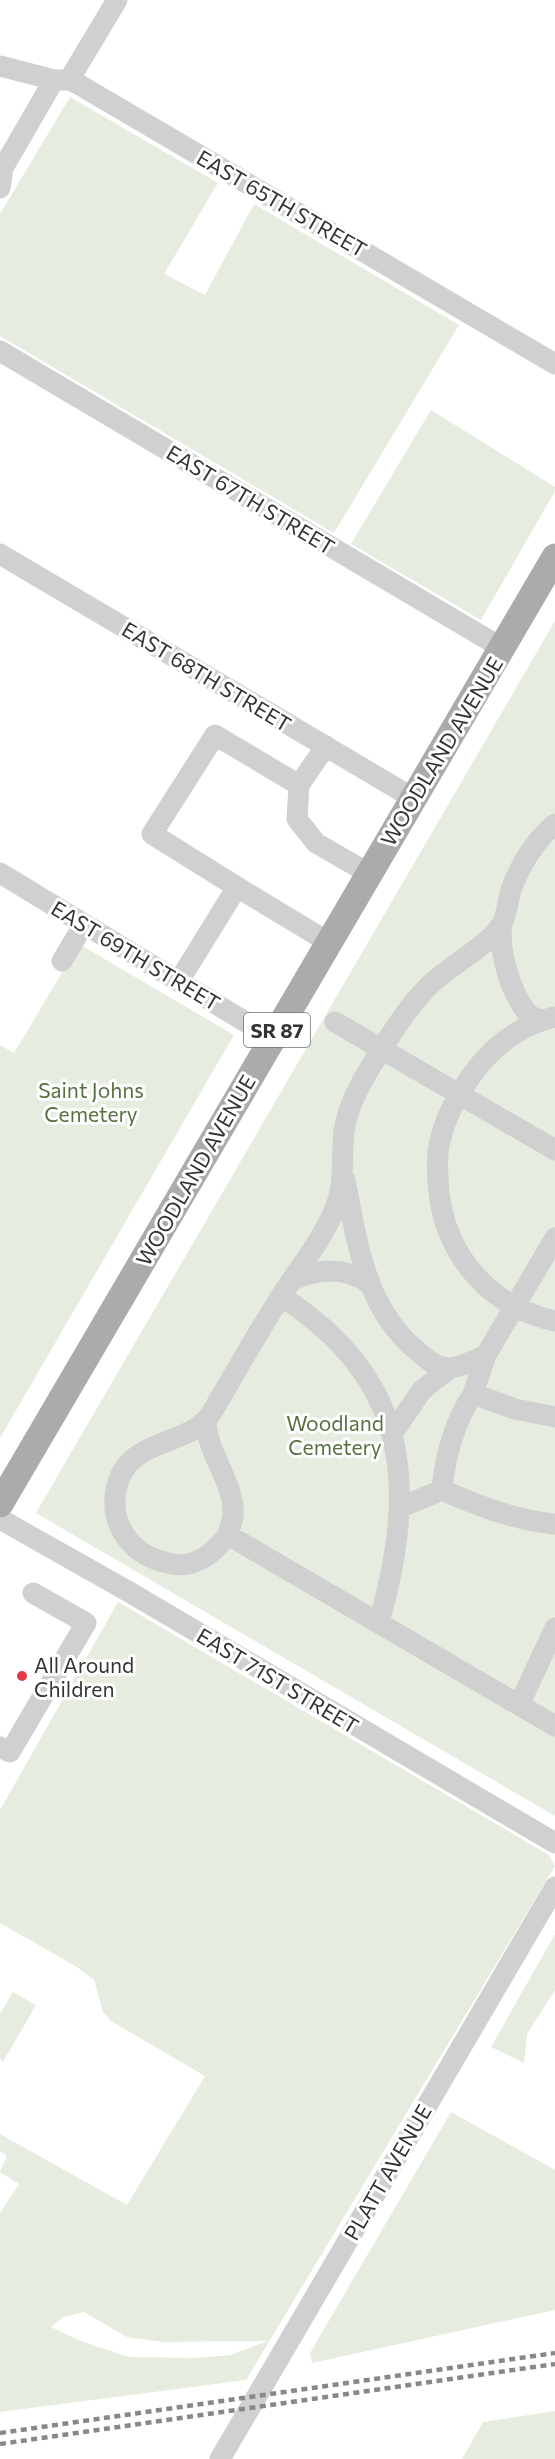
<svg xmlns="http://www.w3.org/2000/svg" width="555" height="2459" font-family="Commissioner,sans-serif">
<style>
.green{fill:#e6ecdf;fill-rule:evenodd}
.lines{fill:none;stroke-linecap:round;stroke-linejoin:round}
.minor{stroke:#d0d0d0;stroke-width:21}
.major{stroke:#ababab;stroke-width:27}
.rail{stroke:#888;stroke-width:4.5;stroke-dasharray:6 4.5;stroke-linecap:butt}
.poi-dot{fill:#e63946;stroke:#fff;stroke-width:2}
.labels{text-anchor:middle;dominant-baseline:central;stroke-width:6;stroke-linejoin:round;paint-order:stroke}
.shield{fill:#fff;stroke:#707070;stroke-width:1.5}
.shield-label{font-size:20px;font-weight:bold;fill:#333}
.street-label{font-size:21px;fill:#333;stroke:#fff}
.park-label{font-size:21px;fill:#56703f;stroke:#fff}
.poi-label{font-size:21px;fill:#333;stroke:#fff;text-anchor:start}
</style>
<rect width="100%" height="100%" fill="#fff"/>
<!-- green -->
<path class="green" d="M 70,97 L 218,183 L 164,274 L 205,295 L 254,204 L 459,325 L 334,533 L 0,336 L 0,214 Z
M 431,410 L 555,487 L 555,491 L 481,620 L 351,544 Z
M 555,621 L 555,1816 L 36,1513 Z
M 79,944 L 234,1035 L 0,1438 L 0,1045 L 14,1053 Z
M 118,1602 L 549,1855 L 555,1866 L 246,2380 L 0,2412 L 0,2213 L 19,2184 L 0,2172 L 7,2156 L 0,2151 L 0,2134 L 127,2205 L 205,2076 L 111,2021 L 103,2012 L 94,1980 L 77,1967 L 0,1923 L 0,1810 ZM 84,2312 L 127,2337 L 163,2342 L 268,2341 L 230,2355 L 194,2358 L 129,2357 L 83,2342 L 51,2327 L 63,2317 Z
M 555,1934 L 555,1990 L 527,2034 L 524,2063 L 491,2047 Z
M 13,1992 L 36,2005 L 3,2062 L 0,2058 L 0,2014 Z
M 451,2112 L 555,2170 L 555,2310 L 312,2363 L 310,2353 Z
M 555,2411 L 555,2459 L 462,2459 L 483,2422 Z"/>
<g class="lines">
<!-- minor -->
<path class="minor" d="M 0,66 L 54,80 L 69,80 L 78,84 L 555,364
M 69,80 L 117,0
M 0,188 L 3,168 L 54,80
M 0,351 L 502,648
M 0,554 L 413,798
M 299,785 L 297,819 L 316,843 L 368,873
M 555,824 C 535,841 520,865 511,890 C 508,900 507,914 502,924 C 489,945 451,965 433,982 C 413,1000 396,1026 381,1050 C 366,1074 348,1102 344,1131 C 341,1156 345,1182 336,1206 C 323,1239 300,1267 281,1296 C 257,1334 235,1373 212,1412 C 190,1448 129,1436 117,1486 C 108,1522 129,1553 164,1562 C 171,1564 181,1566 188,1564 C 206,1560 217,1548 228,1535 L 555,1726
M 0,873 L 272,1038
M 237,887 L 328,942
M 502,924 C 498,949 510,991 526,1011 C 530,1017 537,1019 543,1020
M 62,961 L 84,924
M 179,981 L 237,887 L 152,834 L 215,735 L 299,785 L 326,746
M 555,1017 C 520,1025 492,1047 471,1076 C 458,1095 446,1115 441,1137 C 436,1155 437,1173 439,1192 C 446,1257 491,1307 555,1321
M 335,1022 L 555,1150
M 345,1180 C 357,1242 365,1307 416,1350 C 426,1358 434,1367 447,1368 C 460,1368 475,1360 486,1355
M 555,1238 L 486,1355 L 473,1394 L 515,1409 L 555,1417
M 292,1280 C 319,1269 345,1266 370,1284
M 281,1296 C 411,1381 417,1484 379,1623
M 473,1394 C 454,1423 445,1456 442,1490 C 479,1506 514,1520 555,1524
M 206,1421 C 207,1455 236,1484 233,1517 C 232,1523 229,1529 228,1535
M 392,1434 L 422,1390 L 450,1368
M 401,1507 L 442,1490
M 0,1519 L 131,1593 L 555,1843
M 519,1705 L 555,1628
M 0,1747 L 10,1752 L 86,1623 L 33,1593
M 220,2459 L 555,1887"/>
<!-- major -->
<path class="major" d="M 0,1504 L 555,557"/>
<!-- rail -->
<path class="rail" d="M 0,2433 L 555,2353
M 0,2444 L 555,2364"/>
</g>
<!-- markers -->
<circle class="poi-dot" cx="22" cy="1676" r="6"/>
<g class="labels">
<!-- shield labels -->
<rect class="shield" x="244" y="1013" width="66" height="34" rx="4.5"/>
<g class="shield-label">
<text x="277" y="1030">SR 87</text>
</g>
<!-- street labels -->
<g class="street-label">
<text transform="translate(282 203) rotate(30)">EAST 65TH STREET</text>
<text transform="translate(251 499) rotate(31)">EAST 67TH STREET</text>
<text transform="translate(207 676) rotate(31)">EAST 68TH STREET</text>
<text transform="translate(441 751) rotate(-59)">WOODLAND AVENUE</text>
<text transform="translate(136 955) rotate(31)">EAST 69TH STREET</text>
<text transform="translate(195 1170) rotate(-60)">WOODLAND AVENUE</text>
<text transform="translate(278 1680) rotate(31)">EAST 71ST STREET</text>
<text transform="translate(387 2172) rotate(-60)">PLATT AVENUE</text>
</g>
<!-- park labels -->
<g class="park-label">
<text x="91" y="1089">Saint Johns<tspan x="91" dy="24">Cemetery</tspan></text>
<text x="335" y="1422">Woodland<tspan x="335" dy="24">Cemetery</tspan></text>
</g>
<!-- poi labels -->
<g class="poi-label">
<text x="34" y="1664">All Around<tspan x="34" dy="24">Children</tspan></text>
</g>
</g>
</svg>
